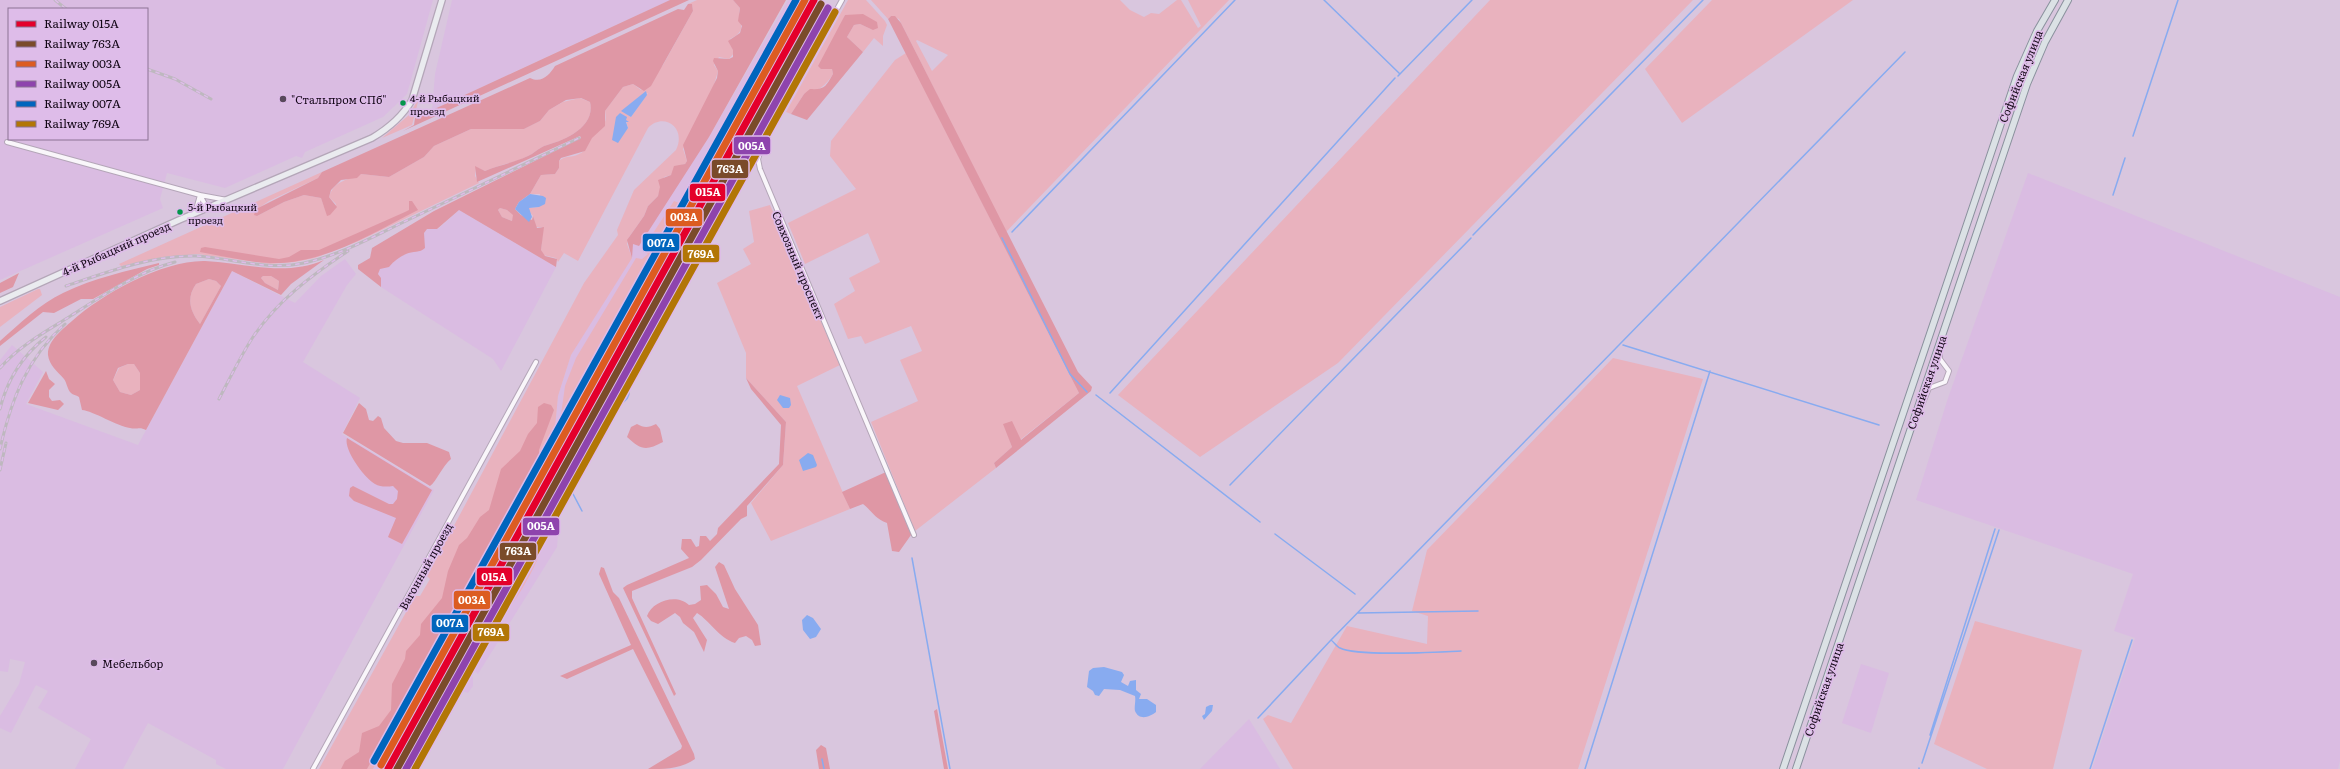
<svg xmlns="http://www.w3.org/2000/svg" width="2340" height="769" font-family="Literata,serif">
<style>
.built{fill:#dabce2;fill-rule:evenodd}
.green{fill:#e9b2be;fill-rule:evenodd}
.forest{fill:#df97a5;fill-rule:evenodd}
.water{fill:#88abf0}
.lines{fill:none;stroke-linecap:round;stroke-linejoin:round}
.stream{stroke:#88abf0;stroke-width:1.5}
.street-casing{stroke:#b4a6b8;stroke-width:6}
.secondary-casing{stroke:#b4a6b8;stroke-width:8}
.primary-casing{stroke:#8a919d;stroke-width:8}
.street{stroke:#f9f6fa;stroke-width:4}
.secondary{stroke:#eaebef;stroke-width:5.5}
.primary{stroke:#dbe1e5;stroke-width:6}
.rail-casing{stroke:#beb8bf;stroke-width:3}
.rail{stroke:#debce9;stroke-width:1.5;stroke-dasharray:4.5;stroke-linecap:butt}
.rail-1-casing{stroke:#debce9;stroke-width:10}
.rail-2-casing{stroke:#debce9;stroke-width:10}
.rail-3-casing{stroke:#debce9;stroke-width:10}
.rail-4-casing{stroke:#debce9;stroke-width:10}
.rail-5-casing{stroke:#debce9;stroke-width:10}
.rail-6-casing{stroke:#debce9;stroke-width:10}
.rail-1{stroke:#e4002b;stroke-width:7}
.rail-2{stroke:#7a4b2a;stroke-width:7}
.rail-3{stroke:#dc5c21;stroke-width:7}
.rail-4{stroke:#8e44ad;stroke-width:7}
.rail-5{stroke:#0065bd;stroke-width:7}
.rail-6{stroke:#b27606;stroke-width:7}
.poi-dot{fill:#58495b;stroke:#debce9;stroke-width:1.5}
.bus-dot{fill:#02964b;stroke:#debce9;stroke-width:1.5}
.labels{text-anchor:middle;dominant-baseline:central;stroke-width:3.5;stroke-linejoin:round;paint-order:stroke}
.bus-label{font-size:10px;fill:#120615;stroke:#debce9;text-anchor:start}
.street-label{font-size:11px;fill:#120615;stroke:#debce9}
.poi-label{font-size:11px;fill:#120615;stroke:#debce9;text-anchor:start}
.line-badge{stroke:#debce9;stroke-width:1.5}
.badge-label{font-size:11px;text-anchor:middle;font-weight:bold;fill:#fff}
</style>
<rect width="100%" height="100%" fill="#d9c6de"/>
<!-- built -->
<path class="built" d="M 0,0 L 433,0 L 407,94 L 383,117 L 305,152 L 302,158 L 296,156 L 225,188 L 167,173 L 160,199 L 163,208 L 0,280 ZM 9,9 L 147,9 L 147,139 L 9,139 Z
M 452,0 L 670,0 L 432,110 L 435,74 Z
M 788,0 L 823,0 L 679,262 L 675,260 L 567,454 L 560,485 L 560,514 L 557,547 L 478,674 L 473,669 L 470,673 L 473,678 L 473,686 L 468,693 L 460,690 L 411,769 L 373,769 L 479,577 L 501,542 L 553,449 L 558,396 L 571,355 L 626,253 L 709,137 Z
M 2028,173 L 2340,297 L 2340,761 L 2338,769 L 2092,769 L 2135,638 L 2114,631 L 2133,574 L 1916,500 L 1948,398 Z
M 459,210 L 556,267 L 501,371 L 493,359 L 381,287 L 381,278 L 378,274 L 380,268 L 389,267 L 397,258 L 407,253 L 422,250 L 424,233 L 427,229 L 438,229 Z
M 345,259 L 356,274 L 347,285 L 303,362 L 360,398 L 342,434 L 434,490 L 283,769 L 226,769 L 216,764 L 216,760 L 148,723 L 123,769 L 75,769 L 91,739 L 38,708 L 48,691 L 36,685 L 11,733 L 0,728 L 0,716 L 19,684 L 25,662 L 10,659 L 8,672 L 0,671 L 0,360 L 12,345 L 43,372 L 26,404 L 138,445 L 232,271 L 295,303 L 321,276 Z
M 1861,664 L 1889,673 L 1871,733 L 1842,723 Z
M 1249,719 L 1280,769 L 1200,769 Z"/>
<!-- green -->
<path class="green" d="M 697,0 L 733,0 L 740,8 C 735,23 751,28 730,39 L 734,53 L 729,59 L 719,57 L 714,65 L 718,71 L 713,88 L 683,149 L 687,161 L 685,164 C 675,167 676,168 671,175 L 664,177 L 658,196 L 648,206 L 644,216 L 629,237 L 627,244 L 632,258 L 571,355 L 558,396 L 553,449 L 496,551 L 479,577 L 373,769 L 319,769 L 415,596 L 420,596 L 430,579 L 427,576 L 584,283 L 618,235 L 617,230 L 634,190 L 676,150 C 687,127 663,112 648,128 L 578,261 L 564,253 L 558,262 L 556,258 L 543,255 L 541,250 L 543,229 L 542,227 L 536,227 L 533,216 L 529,211 L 529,208 L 539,207 L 540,194 L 530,194 L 541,175 L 555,174 L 559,168 L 559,161 C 565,155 572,158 579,154 C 587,151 588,143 592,137 C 600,128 608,127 605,111 L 623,87 L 633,84 L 641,90 L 663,65 L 693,11 L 692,4 L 688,4 ZM 648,93 L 631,117 L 623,110 L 642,95 ZM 626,120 L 628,128 L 617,142 L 614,141 Z
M 848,0 L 866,0 L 885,21 L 887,25 L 883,36 L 883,46 L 874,38 L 863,52 L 847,37 L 854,25 L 860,24 L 873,30 L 845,15 L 821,69 L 832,69 L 833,74 C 825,87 819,90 804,94 L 791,114 L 786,112 Z
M 871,0 L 1120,0 L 1130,10 L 1144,17 L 1151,13 L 1159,14 L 1177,0 L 1181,0 L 1198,28 L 1201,26 L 1188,0 L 1229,0 L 1006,232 L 899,19 L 891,16 L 888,19 ZM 917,40 L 948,55 L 932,71 L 916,41 Z
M 1490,0 L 1693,0 L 1338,363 L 1200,457 L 1118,395 Z
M 1712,0 L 1853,0 L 1682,123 L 1645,69 Z
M 906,53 L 1079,393 L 1020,440 L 1004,424 L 1012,447 L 994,463 L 996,468 L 915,531 L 871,422 L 918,401 L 900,360 L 922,351 L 911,326 L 865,344 L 861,336 L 848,339 L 834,304 L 855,291 L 849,278 L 880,262 L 868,233 L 805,264 L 788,223 L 856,189 L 830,156 L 831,141 L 895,60 Z
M 419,98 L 412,125 L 382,138 L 409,115 Z
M 580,98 L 590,102 C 596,128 563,141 544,146 C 539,148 533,154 528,156 C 514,163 499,165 485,171 L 476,167 L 475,176 L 479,183 L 359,241 L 315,258 L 295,262 L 270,264 L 198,254 L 164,257 L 121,266 L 119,264 L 322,172 L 318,178 L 269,201 L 254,211 L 257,216 L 284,202 L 304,195 L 321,198 L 324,206 L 334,210 L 336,204 L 329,197 C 334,180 349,180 361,174 L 389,177 L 424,157 L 434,146 L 471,129 L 524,129 L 540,121 L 549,110 L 563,102 Z
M 717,138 L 719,139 L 640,283 L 642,285 L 560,437 L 558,436 L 565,386 L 576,358 L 636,258 L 642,259 L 648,254 L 642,250 L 674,201 L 679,203 Z
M 770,205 L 840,365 L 797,386 L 850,509 L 771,541 L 751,503 L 783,465 L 786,422 L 746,378 L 746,353 L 717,283 L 751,264 L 743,249 L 754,242 L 749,211 Z
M 500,208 L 507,210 L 514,215 L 512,221 L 502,217 L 498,210 Z
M 263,276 L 271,276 L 279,281 L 278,290 L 265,283 L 261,278 Z
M 209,279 L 216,281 L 221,286 L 200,324 C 190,311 186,298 196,284 Z
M 38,289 L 40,289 L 42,295 L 0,327 L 0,307 Z
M 1613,358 L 1703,379 L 1578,769 L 1293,769 L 1263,719 L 1268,715 L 1291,723 L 1347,626 L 1427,644 L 1428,616 L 1412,611 L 1427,550 Z
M 128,364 L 134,364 L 140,373 L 140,390 L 131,395 L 120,392 L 113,380 L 119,368 Z
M 553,496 C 550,566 502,618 462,672 L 453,674 L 452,677 L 455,679 L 429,721 L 424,720 L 548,498 Z
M 1975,621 L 2082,650 L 2053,769 L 1987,769 L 1934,744 Z"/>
<!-- forest -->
<path class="forest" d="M 670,0 L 689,0 L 403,131 L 414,125 L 415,118 Z
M 733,0 L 786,0 L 709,137 L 639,246 L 633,244 L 632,258 L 627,240 L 644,216 L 648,206 L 658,196 L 660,187 L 658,180 L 671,175 L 674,166 L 685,164 L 687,161 L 683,145 L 717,78 L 718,71 L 713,61 L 714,58 L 729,59 L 733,57 L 733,50 L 728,41 L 740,33 L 742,26 L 738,21 L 740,8 Z
M 688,4 L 692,4 L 693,11 L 651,86 L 644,91 L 633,84 L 623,87 L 605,111 L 605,126 L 592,138 L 585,151 L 561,158 L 559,161 L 559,168 L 555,174 L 541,175 L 530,194 L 519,202 L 515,209 L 521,215 L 532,220 L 533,216 L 537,228 L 544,227 L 541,250 L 545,256 L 557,259 L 556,267 L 459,210 L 437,229 L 427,229 L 424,233 L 425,248 C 420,253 413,251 406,254 C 399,257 394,261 389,267 L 380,269 L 378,274 L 381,278 L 381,287 L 358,269 L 358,265 L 370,258 L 372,248 L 434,211 L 581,138 L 580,136 L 477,182 L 475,166 L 485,171 C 499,165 513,163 528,156 C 533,154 539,148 544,146 C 563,141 596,128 590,102 L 581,98 L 566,100 L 549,110 L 540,121 L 524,129 L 471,129 L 434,146 L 424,157 L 389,177 L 361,174 L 357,178 L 341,180 L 331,190 L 329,197 L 337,207 L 330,215 L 327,216 L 321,198 L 304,195 L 284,202 L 257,216 L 254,215 L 256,209 L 318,178 L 322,172 L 530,78 C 542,84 550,74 555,66 L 678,9 L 684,10 ZM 500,208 L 507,210 L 513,215 L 512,221 L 502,217 L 498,210 Z
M 863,14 L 877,22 L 878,28 L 873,30 L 860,24 L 854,25 L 847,37 L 863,52 L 807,120 L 791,114 L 804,94 L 810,89 C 825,90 826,86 833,74 L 832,69 L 821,69 L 818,66 L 845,15 Z
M 891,16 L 895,16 L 901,23 L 1078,372 L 1092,387 L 1091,391 L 996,468 L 994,463 L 1012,447 L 1003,424 L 1012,421 L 1021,440 L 1079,393 L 888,19 Z
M 409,201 L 412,201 L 418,210 C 373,233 322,265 270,263 C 246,262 223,256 200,252 L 201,248 L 205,247 L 279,259 L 289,257 L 301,250 L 319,250 L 405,212 L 409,210 Z
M 324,260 L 291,284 L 281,295 L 232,271 L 146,430 C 139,426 137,430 130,428 C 117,426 93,411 82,410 L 79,397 C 76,395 73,395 71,393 C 67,389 67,383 64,379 C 58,372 49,365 48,355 C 47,341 63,329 72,321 C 102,294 163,260 205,261 C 246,263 284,277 324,260 ZM 263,276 L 271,276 L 279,281 L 278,290 L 265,283 L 261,278 ZM 209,279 L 216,281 L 221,286 L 200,324 C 190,311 186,298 196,284 ZM 128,364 L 134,364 L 140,373 L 140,390 L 131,395 L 120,392 L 113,380 L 118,368 Z
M 159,263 L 159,265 L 147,269 L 93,299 L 81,299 L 54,313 L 43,312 L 0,346 L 0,341 C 19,324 40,304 63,293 C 94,278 126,271 159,263 Z
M 19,273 L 13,287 L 0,293 L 0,283 Z
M 659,314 L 663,315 L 664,317 L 591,451 L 587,453 L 583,447 L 655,318 Z
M 46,371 L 49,379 L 55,384 L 49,390 L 49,397 L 52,401 L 60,400 L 64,404 L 58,410 L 28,403 Z
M 746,378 L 786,422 L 783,465 L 747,506 L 747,516 L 741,519 L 701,560 L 692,567 L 632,591 L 632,598 L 676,694 L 674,696 L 623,588 L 627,585 L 689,558 L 681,549 L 682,539 L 691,539 L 696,547 L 699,546 L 700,536 L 706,536 L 710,541 L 717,534 L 718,528 L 779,464 L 781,425 L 751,389 Z
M 359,403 L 366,409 L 369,420 L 373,421 L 378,416 L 381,418 L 384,428 L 396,441 L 403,443 L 427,443 L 449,452 L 451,459 C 443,465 436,482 430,486 L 343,433 Z
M 544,403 L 551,405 L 554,410 L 539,450 L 539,459 L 490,543 L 489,557 L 481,561 L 367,769 L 341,769 L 345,761 L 359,752 L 362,733 L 379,726 L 391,710 L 392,684 L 405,659 L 406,651 L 420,635 L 421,624 L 442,598 L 448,571 L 459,545 L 467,538 L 480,517 L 489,510 L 501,469 L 520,451 L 528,434 L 537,423 L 538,407 Z
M 637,424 C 644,428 648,428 656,424 L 660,429 L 663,442 C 646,451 641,450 627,437 L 631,427 Z
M 347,438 L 432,490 L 402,544 L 388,537 L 396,518 L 354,501 L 349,496 L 350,488 L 353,486 L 389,504 L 393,504 L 397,499 L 398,491 L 393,486 C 387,487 380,487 375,484 C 365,479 343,449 347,438 Z
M 886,472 L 911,531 L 911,535 L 899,552 L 892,551 L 887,523 C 874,518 873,512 863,504 L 850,509 L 842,492 Z
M 719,562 L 724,565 L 735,589 L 758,625 L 761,645 L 755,646 L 752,640 L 746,636 L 739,638 L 735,643 C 719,638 709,620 697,613 L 693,618 L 707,640 L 704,652 L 694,632 L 683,623 L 680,617 L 675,613 L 658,624 L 651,621 L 647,616 C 652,601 677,593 689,605 L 695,604 L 701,600 L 700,586 L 707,585 L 716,594 L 723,607 L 729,609 L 715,567 Z
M 601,567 L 604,568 L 613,592 L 619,598 L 694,754 L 695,759 C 681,769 665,769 648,769 L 681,749 L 682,746 L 633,649 L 567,679 L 560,676 L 631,645 L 599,574 Z
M 937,709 L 948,769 L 944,769 L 934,711 Z
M 821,745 L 826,748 L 830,769 L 819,769 L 816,750 Z"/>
<!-- water -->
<path class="water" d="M 646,91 L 647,95 L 631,117 L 621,111 Z
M 620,113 L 627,117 L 626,120 L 629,122 L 626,122 L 628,128 L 618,143 L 612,140 L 616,117 Z
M 530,194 L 543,196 L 546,198 L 545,204 L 539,207 L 529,208 L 532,217 L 529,222 L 515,209 L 519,202 Z
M 780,395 L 790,398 L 791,405 L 789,408 L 783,408 L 777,400 Z
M 808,453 L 813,455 L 817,465 L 816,467 L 803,471 L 799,460 Z
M 807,615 L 813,618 L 821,629 L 816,637 L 810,639 L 803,630 L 802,620 Z
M 1104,667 L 1122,672 L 1124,675 L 1121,682 L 1128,686 L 1130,681 L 1136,680 L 1136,690 L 1141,694 L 1139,699 L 1147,699 L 1156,705 L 1156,712 C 1150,717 1139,721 1135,711 C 1134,707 1136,701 1135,696 L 1120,690 L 1104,689 L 1099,696 L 1095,695 L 1093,691 L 1087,687 L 1089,671 L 1093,668 Z
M 1210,705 L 1213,705 L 1212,711 L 1204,720 L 1202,716 L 1205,714 L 1206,707 Z"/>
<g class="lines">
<!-- stream -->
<path class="stream" d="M 1324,0 L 1400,74
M 1398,76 L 1472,0
M 2133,136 L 2178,0
M 2113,195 L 2125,158
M 1012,232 L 1235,0
M 1473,235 L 1703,0
M 1002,238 L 1070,374 L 1087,392
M 1623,345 L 1879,425
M 1110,393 L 1395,78
M 1096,395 L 1260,522
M 1230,485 L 1471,238
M 582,511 L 572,492 L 621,403 C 628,400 630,395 629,388 L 670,313 L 658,311 L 693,251
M 1275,534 L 1355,594
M 912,558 L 950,769
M 1358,613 L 1478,611
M 1331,640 C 1334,642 1337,647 1340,648 C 1358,657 1437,652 1461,651
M 1258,718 L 1331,640 L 1905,52
M 1930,735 L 1995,529
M 822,759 L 824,769
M 1922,763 L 1999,530
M 1585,769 L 1710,371
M 1919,769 L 1919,768
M 2090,769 L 2132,640"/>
<defs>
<path id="street" d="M 842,0 L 764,141 L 758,159 L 760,169 L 914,535
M 7,142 L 200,195 L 207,208
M 195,213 L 200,195 L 227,200
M 1922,405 L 1929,388 L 1945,382 L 1949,371 L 1940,359 L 1940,349
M 313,769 L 536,362"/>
<path id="secondary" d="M 0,301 L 179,220 L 372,138 C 389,128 402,117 412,100 L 442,0"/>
<path id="primary" d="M 1783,769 L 2017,76 L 2037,31 L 2055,0
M 1796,769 L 2027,84 L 2045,42 L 2068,0"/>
</defs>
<!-- street casing -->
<use href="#street" class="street-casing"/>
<!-- secondary casing -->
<use href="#secondary" class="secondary-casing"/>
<!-- primary casing -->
<use href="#primary" class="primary-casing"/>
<!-- street -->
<use href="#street" class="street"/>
<!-- secondary -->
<use href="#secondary" class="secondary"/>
<!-- primary -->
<use href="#primary" class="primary"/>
<defs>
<path id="rail" d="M 55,0 L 66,9
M 147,69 L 175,79 L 211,99
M 66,286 C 107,272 152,255 196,256 C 232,258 267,271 304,263 C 341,255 376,235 410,219 C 467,192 523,165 579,138
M 0,368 C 19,346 45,332 69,317 C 102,296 137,272 175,262
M 219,399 C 230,378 240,357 253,337 C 278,300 312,275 348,251
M 0,409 C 7,380 22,356 46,337
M 0,449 C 11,400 27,358 65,324
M 0,470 L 6,443
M 379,769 L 805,0"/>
</defs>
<!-- rail casing -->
<use href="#rail" class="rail-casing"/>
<!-- rail -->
<use href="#rail" class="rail"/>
<defs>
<path id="rail-1" d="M 388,769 L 814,0"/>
<path id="rail-2" d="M 397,769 L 821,4"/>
<path id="rail-3" d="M 381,765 L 805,0"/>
<path id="rail-4" d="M 406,769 L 828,8"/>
<path id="rail-5" d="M 374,761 L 796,0"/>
<path id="rail-6" d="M 415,769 L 835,12"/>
</defs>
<!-- rail-1 casing -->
<use href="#rail-1" class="rail-1-casing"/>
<!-- rail-2 casing -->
<use href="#rail-2" class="rail-2-casing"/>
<!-- rail-3 casing -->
<use href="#rail-3" class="rail-3-casing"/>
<!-- rail-4 casing -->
<use href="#rail-4" class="rail-4-casing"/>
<!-- rail-5 casing -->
<use href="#rail-5" class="rail-5-casing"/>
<!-- rail-6 casing -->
<use href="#rail-6" class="rail-6-casing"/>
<!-- rail-1 -->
<use href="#rail-1" class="rail-1"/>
<!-- rail-2 -->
<use href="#rail-2" class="rail-2"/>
<!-- rail-3 -->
<use href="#rail-3" class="rail-3"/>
<!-- rail-4 -->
<use href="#rail-4" class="rail-4"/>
<!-- rail-5 -->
<use href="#rail-5" class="rail-5"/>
<!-- rail-6 -->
<use href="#rail-6" class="rail-6"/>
</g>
<!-- markers -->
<g class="poi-dot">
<circle cx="283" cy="99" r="4"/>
<circle cx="94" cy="663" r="4"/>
</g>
<g class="bus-dot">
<circle cx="403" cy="103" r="3.5"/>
<circle cx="180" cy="212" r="3.5"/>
</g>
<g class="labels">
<!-- bus labels -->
<g class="bus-label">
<text x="410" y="97">4-й Рыбацкий<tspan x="410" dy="13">проезд</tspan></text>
<text x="188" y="206">5-й Рыбацкий<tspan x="188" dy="13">проезд</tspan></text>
</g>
<!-- street labels -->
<g class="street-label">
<text transform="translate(2020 76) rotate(-68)">Софийская улица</text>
<text transform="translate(116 248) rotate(-24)">4-й Рыбацкий проезд</text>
<text transform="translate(799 265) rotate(67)">Совхозный проспект</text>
<text transform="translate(1926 382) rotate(-71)">Софийская улица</text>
<text transform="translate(425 566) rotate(-61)">Вагонный проезд</text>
<text transform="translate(1823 689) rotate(-71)">Софийская улица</text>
</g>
<!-- poi labels -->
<g class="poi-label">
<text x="291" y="99">"Стальпром СПб"</text>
<text x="102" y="663">Мебельбор</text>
</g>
</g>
<g class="line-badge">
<rect x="733" y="136" width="38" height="19" rx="4" fill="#8e44ad"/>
<rect x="711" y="159" width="38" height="20" rx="4" fill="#7a4b2a"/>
<rect x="689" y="183" width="37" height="19" rx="4" fill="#e4002b"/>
<rect x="665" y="208" width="38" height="19" rx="4" fill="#dc5c21"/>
<rect x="642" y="233" width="38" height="19" rx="4" fill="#0065bd"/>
<rect x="682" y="244" width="38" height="19" rx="4" fill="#b27606"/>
<rect x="522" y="517" width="38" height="19" rx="4" fill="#8e44ad"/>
<rect x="499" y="542" width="38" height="19" rx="4" fill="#7a4b2a"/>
<rect x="476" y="567" width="37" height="19" rx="4" fill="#e4002b"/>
<rect x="453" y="590" width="38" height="20" rx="4" fill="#dc5c21"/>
<rect x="431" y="614" width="38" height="19" rx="4" fill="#0065bd"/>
<rect x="472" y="623" width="38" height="19" rx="4" fill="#b27606"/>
</g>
<g class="badge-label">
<text x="752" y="150">005А</text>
<text x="730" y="173">763А</text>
<text x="708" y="196">015А</text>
<text x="684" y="221">003А</text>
<text x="661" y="247">007А</text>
<text x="701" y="258">769А</text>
<text x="541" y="530">005А</text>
<text x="518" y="555">763А</text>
<text x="494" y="581">015А</text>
<text x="472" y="604">003А</text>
<text x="450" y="627">007А</text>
<text x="491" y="636">769А</text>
</g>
<!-- legend -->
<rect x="8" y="8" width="140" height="132" fill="#debce9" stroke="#8c7394"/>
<rect x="16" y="21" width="20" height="6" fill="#e4002b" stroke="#8c7394"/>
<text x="44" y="28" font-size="12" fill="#120615">Railway 015А</text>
<rect x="16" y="41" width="20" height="6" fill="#7a4b2a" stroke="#8c7394"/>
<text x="44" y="48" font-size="12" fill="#120615">Railway 763А</text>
<rect x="16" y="61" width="20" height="6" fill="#dc5c21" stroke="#8c7394"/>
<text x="44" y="68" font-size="12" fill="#120615">Railway 003А</text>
<rect x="16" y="81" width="20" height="6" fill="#8e44ad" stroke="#8c7394"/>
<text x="44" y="88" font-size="12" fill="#120615">Railway 005А</text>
<rect x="16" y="101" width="20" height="6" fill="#0065bd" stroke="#8c7394"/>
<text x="44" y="108" font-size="12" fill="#120615">Railway 007А</text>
<rect x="16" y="121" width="20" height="6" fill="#b27606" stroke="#8c7394"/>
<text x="44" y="128" font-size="12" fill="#120615">Railway 769А</text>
</svg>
